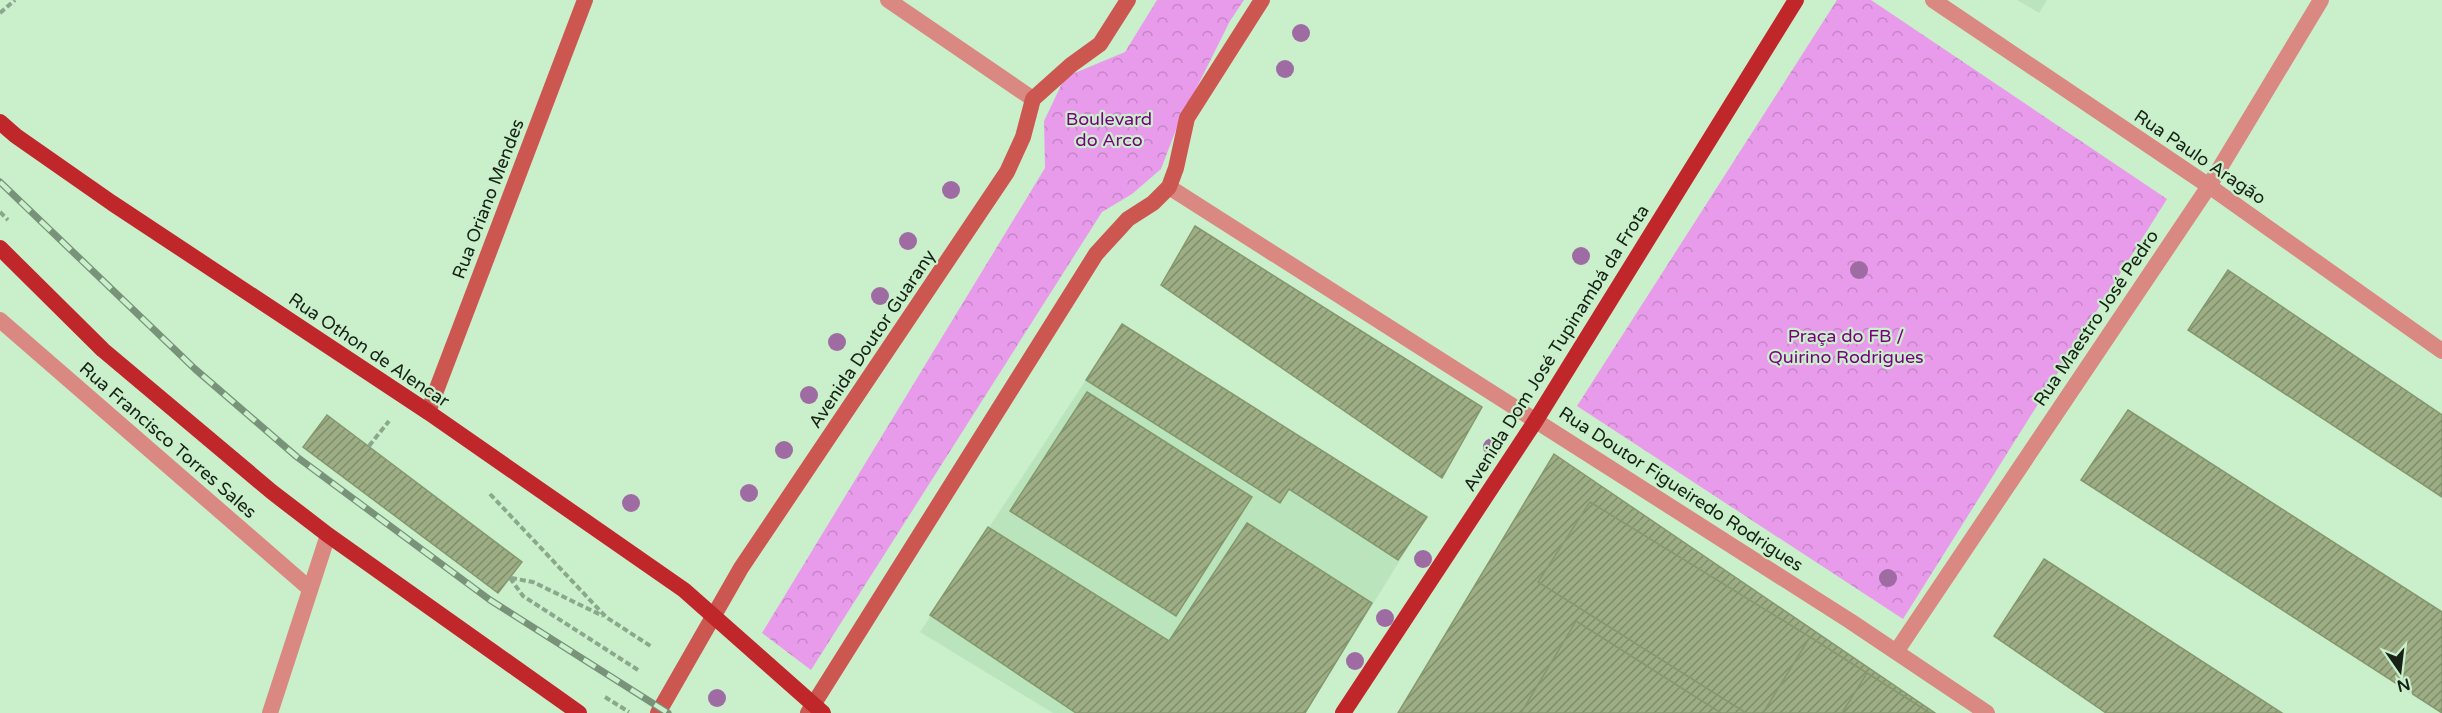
<svg xmlns="http://www.w3.org/2000/svg" width="2442" height="713" font-family="'Varela Round',sans-serif">
<style>
.built{fill:#bae5bc}
.park{fill:url(#park-crowns)}
.building{fill:url(#building-hatch);stroke:#86976e;stroke-width:1.5}
.lines{fill:none;stroke-linecap:round;stroke-linejoin:round}
.path{stroke:#8ba88c;stroke-width:4;stroke-dasharray:6 3;stroke-linecap:butt}
.minor{stroke:#d98981;stroke-width:16}
.tertiary{stroke:#d98981;stroke-width:16}
.secondary{stroke:#cc5750;stroke-width:16}
.primary{stroke:#c0272a;stroke-width:16}
.rail-casing{stroke:#789379;stroke-width:7}
.rail{stroke:#caefcb;stroke-width:4.5;stroke-dasharray:14;stroke-linecap:butt}
.tree{fill:#9e6ca2}
.labels{text-anchor:middle;dominant-baseline:central;stroke-width:4.5;stroke-linejoin:round;paint-order:stroke}
.park-label{font-size:18px;fill:#7a0080;stroke:#caefcb}
.street-label{font-size:18px;fill:#152215;stroke:#caefcb}
</style>
<defs>
<pattern id="park-crowns" width="20" height="18" patternUnits="userSpaceOnUse" patternTransform="scale(1.5)"><rect width="20" height="18" fill="#e89bea"/><path d="M2 6a3 3 0 1 1 6 0M12 15a3 3 0 1 1 6 0" fill="none" stroke="#c685c8"/></pattern>
<pattern id="building-hatch" width="6" height="6" patternUnits="userSpaceOnUse" patternTransform="scale(1.5)"><rect width="6" height="6" fill="#9dae84"/><path d="M-1 1l2-2M0 6l6-6M5 7l2-2" fill="none" stroke="#7f8d6b"/></pattern>
</defs>
<rect width="100%" height="100%" fill="#caefcb"/>
<!-- built -->
<path class="built" d="M 2017,0 L 2047,0 L 2039,13 Z
M 1206,378 L 1427,517 L 1305,713 L 1053,713 L 920,632 L 1086,380 Z"/>
<!-- park -->
<path class="park" d="M 1157,0 L 1244,0 L 1230,21 L 1177,127 L 1161,169 L 1132,194 L 1102,212 L 811,670 L 762,633 L 1045,168 L 1044,121 L 1065,77 L 1125,52 Z
M 1837,0 L 1871,0 L 2167,199 L 1903,619 L 1577,406 Z"/>
<!-- building -->
<path class="building" d="M 1195,226 L 1482,407 L 1442,478 L 1161,285 Z
M 2228,270 L 2442,415 L 2442,497 L 2188,330 Z
M 1122,324 L 1427,517 L 1398,560 L 1289,489 L 1280,503 L 1086,380 Z
M 1087,392 L 1252,497 L 1176,616 L 1010,511 Z
M 2128,410 L 2442,612 L 2442,713 L 2081,480 Z
M 327,415 L 522,562 L 498,593 L 303,447 Z
M 1554,454 L 1935,713 L 1398,713 Z
M 1590,502 L 1810,637 L 1763,713 L 1746,713 L 1538,582 Z
M 1247,523 L 1372,603 L 1305,713 L 1076,713 L 930,615 L 988,527 L 1169,641 Z
M 2044,559 L 2282,713 L 2106,713 L 1994,636 Z
M 1576,621 L 1721,713 L 1521,713 Z
M 1810,637 L 1867,673 L 1842,713 L 1763,713 Z
M 1867,673 L 1930,713 L 1842,713 Z"/>
<g class="lines">
<!-- path -->
<path class="path" d="M 0,13 L 15,0
M 0,212 L 8,220
M 369,446 L 389,421
M 490,494 L 606,617 L 652,647
M 510,578 L 523,596 L 638,670
M 511,578 L 533,582 L 603,616
M 605,697 L 629,712"/>
<!-- minor -->
<path class="minor" d="M 888,0 L 1033,99
M 1933,0 L 2209,186 L 2442,351
M 1169,187 L 1850,621 L 1987,713
M 1896,652 L 2209,186 L 2321,0
M 270,713 L 328,535"/>
<!-- tertiary -->
<path class="tertiary" d="M 0,320 L 310,589"/>
<!-- secondary -->
<path class="secondary" d="M 428,412 L 585,0
M 658,713 L 741,568 L 1007,172 L 1023,137 L 1033,99 L 1071,65 L 1100,44 L 1128,0
M 808,713 L 1096,254 L 1128,219 L 1153,203 L 1169,187 L 1176,168 L 1187,118 L 1262,0"/>
<!-- primary -->
<path class="primary" d="M 0,122 L 16,136 L 112,203 L 428,412 L 684,590 L 823,713
M 0,248 L 103,350 L 272,492 L 328,535 L 579,713
M 1343,713 L 1536,420 L 1796,0"/>
<defs>
<path id="rail" d="M 0,182 L 195,369 L 297,457 L 490,600 L 668,713"/>
</defs>
<!-- rail casing -->
<use href="#rail" class="rail-casing"/>
<!-- rail -->
<use href="#rail" class="rail"/>
</g>
<!-- trees -->
<g class="tree">
<circle cx="1301" cy="33" r="9"/>
<circle cx="1285" cy="69" r="9"/>
<circle cx="951" cy="190" r="9"/>
<circle cx="908" cy="241" r="9"/>
<circle cx="1581" cy="256" r="9"/>
<circle cx="1859" cy="270" r="9"/>
<circle cx="880" cy="296" r="9"/>
<circle cx="837" cy="342" r="9"/>
<circle cx="809" cy="395" r="9"/>
<circle cx="1492" cy="447" r="9"/>
<circle cx="784" cy="450" r="9"/>
<circle cx="749" cy="493" r="9"/>
<circle cx="631" cy="503" r="9"/>
<circle cx="1423" cy="559" r="9"/>
<circle cx="1888" cy="578" r="9"/>
<circle cx="1385" cy="618" r="9"/>
<circle cx="1355" cy="661" r="9"/>
<circle cx="717" cy="698" r="9"/>
</g>
<g class="labels">
<!-- park labels -->
<g class="park-label">
<text x="1109" y="119">Boulevard<tspan x="1109" dy="21">do Arco</tspan></text>
<text x="1846" y="336">Praça do FB /<tspan x="1846" dy="21">Quirino Rodrigues</tspan></text>
</g>
<!-- street labels -->
<g class="street-label">
<text transform="translate(2200 157) rotate(34)">Rua Paulo Aragão</text>
<text transform="translate(488 199) rotate(-69)">Rua Oriano Mendes</text>
<text transform="translate(2096 318) rotate(-56)">Rua Maestro José Pedro</text>
<text transform="translate(872 339) rotate(-56)">Avenida Doutor Guarany</text>
<text transform="translate(1556 348) rotate(-58)">Avenida Dom José Tupinambá da Frota</text>
<text transform="translate(369 350) rotate(34)">Rua Othon de Alencar</text>
<text transform="translate(168 440) rotate(41)">Rua Francisco Torres Sales</text>
<text transform="translate(1681 489) rotate(33)">Rua Doutor Figueiredo Rodrigues</text>
</g>
</g>
<!-- north arrow -->
<g transform="translate(2400 671) rotate(166)" stroke="#caefcb" stroke-width="4.5" paint-order="stroke">
<path d="M0-4.5L10 22L0 15L-10 22Z" fill="#152215"/>
<text y="-9" font-size="16" font-weight="bold" text-anchor="middle" fill="#152215">N</text>
</g>
</svg>
